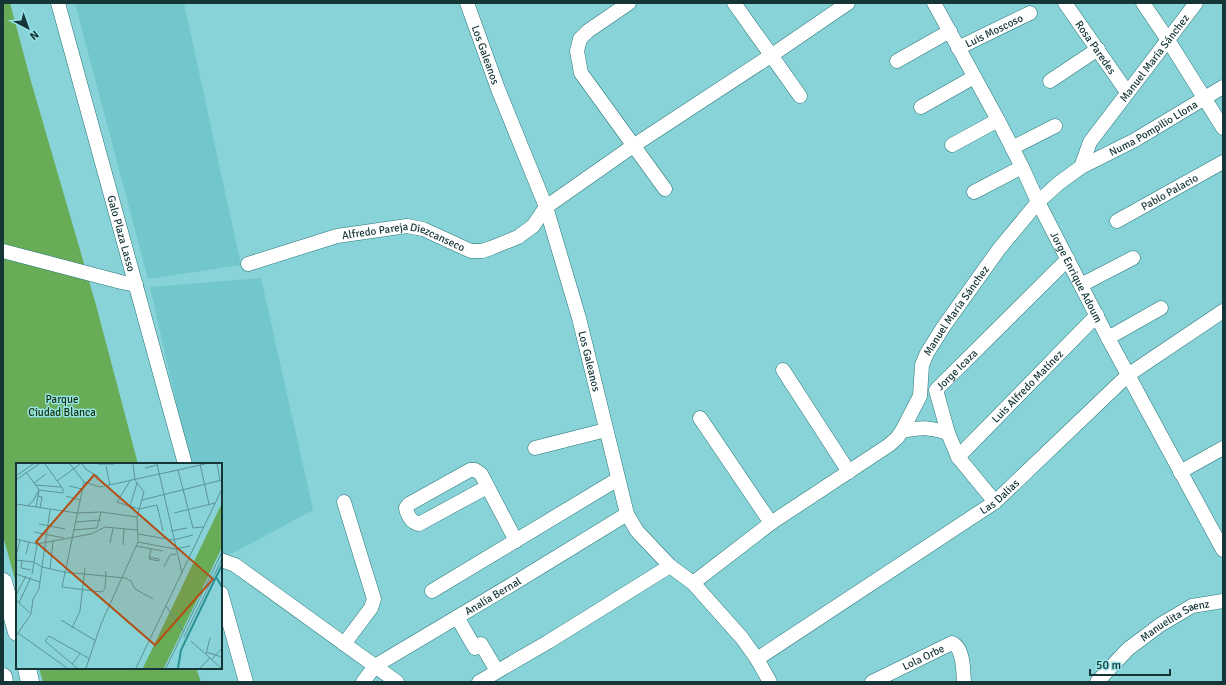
<svg xmlns="http://www.w3.org/2000/svg" width="1226" height="685" font-family="Signika,sans-serif">
<style>
.built{fill:#72c7cc}
.green{fill:#69ac58}
.lines{fill:none;stroke-linecap:round;stroke-linejoin:round}
.minor-casing{stroke:#277679;stroke-width:15}
.major-casing{stroke:#277679;stroke-width:19}
.minor{stroke:#fff;stroke-width:14}
.major{stroke:#fff;stroke-width:18}
.labels{text-anchor:middle;dominant-baseline:central;stroke-width:3;stroke-linejoin:round;paint-order:stroke}
.street-label{font-size:11px;fill:#153536;stroke:#95e1e4}
.park-label{font-size:11px;fill:#13320b;stroke:#95e1e4}
.inset-river{fill:none;stroke:#2a9297;stroke-width:2}
.inset-road{fill:none;stroke:#5a9497;stroke-width:1}
.view{fill:#b35016;fill-opacity:0.15;stroke:#b35016;stroke-width:2}
.inset-edge{fill:none;stroke:#153536;stroke-width:2}
</style>
<rect width="100%" height="100%" fill="#88d3d7"/>
<!-- built -->
<path class="built" d="M 75,3 L 184,3 L 241,265 L 148,279 Z
M 261,278 L 313,510 L 233,553 L 221,556 L 221,464 L 190,464 L 150,287 Z"/>
<!-- green -->
<path class="green" d="M 3,3 L 10,3 L 30,78 L 96,305 L 138,464 L 17,464 L 17,587 L 3,536 Z
M 39,668 L 196,668 L 201,682 L 43,682 Z"/>
<g class="lines">
<defs>
<g id="minor">
<path id="s1" d="M 58,3 L 185,464"/>
<path id="s2" d="M 467,3 L 498,89 L 546,207 L 579,318 L 627,514 L 637,531 L 670,566 L 693,583 L 742,638 L 757,659 L 770,682"/>
<path d="M 629,3 L 588,31 L 580,39 L 577,51 L 581,73 L 665,189"/>
<path d="M 734,3 L 800,96"/>
<path id="s3" d="M 934,3 L 998,120 L 1022,167 L 1038,202 L 1108,338 L 1223,550"/>
<path id="s4" d="M 1065,3 L 1127,92"/>
<path d="M 1143,3 L 1168,40 L 1223,128"/>
<path id="s5" d="M 958,48 L 1030,13"/>
<path d="M 897,61 L 950,31"/>
<path d="M 1050,81 L 1098,49"/>
<path d="M 921,107 L 974,77"/>
<path d="M 952,145 L 998,120"/>
<path d="M 1012,148 L 1055,126"/>
<path id="s6" d="M 1081,167 L 1135,140 L 1223,87"/>
<path d="M 974,192 L 1022,167"/>
<path id="s7" d="M 1117,221 L 1223,162"/>
<path d="M 3,251 L 121,282 L 136,285"/>
<path id="s8" d="M 248,264 L 337,236 L 407,226 L 423,229 L 471,251 L 482,251 L 491,248 L 518,237 L 533,226 L 546,207 L 633,146 L 772,55 L 848,3"/>
<path d="M 1081,285 L 1133,258"/>
<path d="M 1108,338 L 1161,308"/>
<path d="M 783,370 L 849,472"/>
<path d="M 700,418 L 771,523"/>
<path d="M 902,431 C 922,427 928,427 948,433"/>
<path d="M 535,448 L 606,430"/>
<path id="s9" d="M 958,457 L 1097,315"/>
<path d="M 1180,472 L 1223,448"/>
<path d="M 487,487 L 419,524 C 412,523 407,515 406,508 L 409,504 L 470,470 L 475,470 L 481,474 L 516,541"/>
<path d="M 344,502 L 374,599 L 371,608 L 344,644"/>
<path id="s10" d="M 995,502 L 958,457 L 948,433 L 936,390 L 1068,259"/>
<path d="M 221,560 L 235,565 L 397,682"/>
<path id="s11" d="M 693,583 L 771,523 L 889,445 L 897,438 L 902,431 L 920,396 L 922,365 L 927,353 L 944,326 L 999,249 L 1038,202 L 1059,183 L 1081,167 L 1090,142 L 1196,3"/>
<path d="M 432,591 L 618,479"/>
<path d="M 221,593 L 246,682"/>
<path d="M 457,617 L 475,648 L 481,644 L 497,671"/>
<path id="s12" d="M 757,659 L 995,502 L 1128,375 L 1223,311"/>
<path id="s13" d="M 363,682 L 375,666 L 516,582 L 627,514"/>
<path d="M 479,682 L 548,642 L 670,566"/>
<path id="s14" d="M 872,682 L 952,643 C 964,648 963,670 964,682"/>
<path id="s15" d="M 1097,682 L 1128,649 L 1160,625 L 1192,606 L 1223,601"/>
</g>
<path id="major" d="M 3,582 L 17,632
M 27,668 L 30,682
M 3,677 L 4,682"/>
</defs>
<!-- minor casing -->
<use href="#minor" class="minor-casing"/>
<!-- major casing -->
<use href="#major" class="major-casing"/>
<!-- minor -->
<use href="#minor" class="minor"/>
<!-- major -->
<use href="#major" class="major"/>
</g>
<g class="labels">
<!-- street labels -->
<g class="street-label">
<text stroke="none"><textPath href="#s5" startOffset="40">Luis Moscoso</textPath></text>
<text stroke="none"><textPath href="#s4" startOffset="54">Rosa Paredes</textPath></text>
<text stroke="none"><textPath href="#s2" startOffset="55">Los Galeanos</textPath></text>
<text stroke="none"><textPath href="#s11" startOffset="718">Manuel María Sánchez</textPath></text>
<text stroke="none"><textPath href="#s6" startOffset="82">Numa Pompilio Llona</textPath></text>
<text stroke="none"><textPath href="#s7" startOffset="60">Pablo Palacio</textPath></text>
<text stroke="none"><textPath href="#s1" startOffset="239">Galo Plaza Lasso</textPath></text>
<text stroke="none"><textPath href="#s8" startOffset="162">Alfredo Pareja Diezcanseco</textPath></text>
<text stroke="none"><textPath href="#s3" startOffset="309">Jorge Enrique Adoum</textPath></text>
<text stroke="none"><textPath href="#s11" startOffset="394">Manuel María Sánchez</textPath></text>
<text stroke="none"><textPath href="#s2" startOffset="379">Los Galeanos</textPath></text>
<text stroke="none"><textPath href="#s10" startOffset="158">Jorge Icaza</textPath></text>
<text stroke="none"><textPath href="#s9" startOffset="99">Luis Alfredo Matínez</textPath></text>
<text stroke="none"><textPath href="#s12" startOffset="292">Las Dalias</textPath></text>
<text stroke="none"><textPath href="#s13" startOffset="157">Analía Bernal</textPath></text>
<text stroke="none"><textPath href="#s15" startOffset="101">Manuelita Saenz</textPath></text>
<text stroke="none"><textPath href="#s14" startOffset="57">Lola Orbe</textPath></text>
</g>
<!-- park labels -->
<g class="park-label">
<text x="62" y="399">Parque<tspan x="62" dy="13">Ciudad Blanca</tspan></text>
</g>
</g>
<!-- overview -->
<g transform="translate(16 463)">
<rect width="206" height="206" fill="#88d3d7"/>
<path d="M 206,40 L 206,84 L 182,135 L 148,205 L 127,205 Z" fill="#69ac58"/>
<path class="inset-river" d="M 206,102 L 200,114 L 206,124M 162,205 L 165,187 L 200,114"/>
<path class="inset-road" d="M 54,1 L 68,19 L 84,24 L 189,1M 66,1 L 71,7 L 83,14M 82,1 L 98,1M 141,1 L 166,110M 184,1 L 193,41M 201,1 L 204,17M 90,3 L 94,22M 129,5 L 141,2M 162,7 L 177,65 L 188,64M 10,9 L 23,27 L 20,44M 0,13 L 17,1M 0,17 L 23,1M 41,18 L 64,1M 114,18 L 101,39 L 123,46 L 141,42 L 147,68M 68,19 L 46,124 L 86,129 L 89,126 L 90,108M 18,20 L 30,11M 19,22 L 45,24M 53,23 L 66,26M 22,33 L 26,34 L 24,45M 50,33 L 64,37M 126,37 L 206,17M 0,41 L 61,50 L 85,49 L 121,54M 12,42 L 17,38 L 23,27 L 47,30 L 47,26 L 29,1M 114,43 L 121,20M 158,50 L 199,40M 59,59 L 85,57M 23,61 L 49,66M 57,67 L 81,65 L 85,49M 155,68 L 171,65M 18,69 L 48,75M 122,71 L 157,77 L 177,72M 0,76 L 21,81 L 75,71 L 89,64 L 121,67M 122,79 L 159,86 L 174,83M 94,80 L 97,65M 107,82 L 108,66M 120,83 L 147,88M 135,86 L 133,96 L 143,98M 1,89 L 4,77M 10,91 L 13,79M 133,94 L 143,96 L 143,98M 0,97 L 17,99M 6,98 L 5,105 L 15,107M 18,99 L 26,104 L 48,109 L 109,115 L 115,118 L 119,126 L 137,136M 148,104 L 154,92 L 160,91M 34,106 L 37,78M 0,111 L 24,119M 16,111 L 21,81M 0,132 L 10,113M 0,137 L 14,150M 3,140 L 15,114M 150,143 L 168,169M 45,157 L 80,178M 56,165 L 64,148 L 69,105M 2,170 L 51,205M 0,173 L 15,151 L 17,136 L 23,126 L 34,47M 168,174 L 206,96M 175,178 L 205,205M 190,189 L 206,194M 190,191 L 194,175M 196,196 L 206,185M 56,201 L 64,191M 61,205 L 29,178 L 33,173 L 74,196M 70,205 L 85,161 L 122,79 L 121,54 L 128,29 L 119,17 L 117,1M 120,205 L 206,26M 150,205 L 206,89M 184,205 L 194,195"/>
<path class="view" d="M 78,12 L 197,116 L 139,182 L 20,79 Z"/>
<rect width="206" height="206" class="inset-edge"/>
</g>
<!-- border -->
<rect width="1226" height="685" fill="none" stroke="#153536" stroke-width="8"/>
<!-- north arrow -->
<g transform="translate(28 28) rotate(139)" stroke="#95e1e4" stroke-width="3" paint-order="stroke">
<path d="M0-3L7 15L0 10L-7 15Z" fill="#153536"/>
<text y="-6" font-size="11" font-weight="bold" text-anchor="middle" fill="#153536">N</text>
</g>
<!-- scale -->
<path d="M1090 669v6h80v-6" fill="none" stroke="#153536" stroke-width="2"/>
<text x="1096" y="669" font-size="12" fill="#153536" stroke="#95e1e4" stroke-width="3" paint-order="stroke">50 m</text>
</svg>
